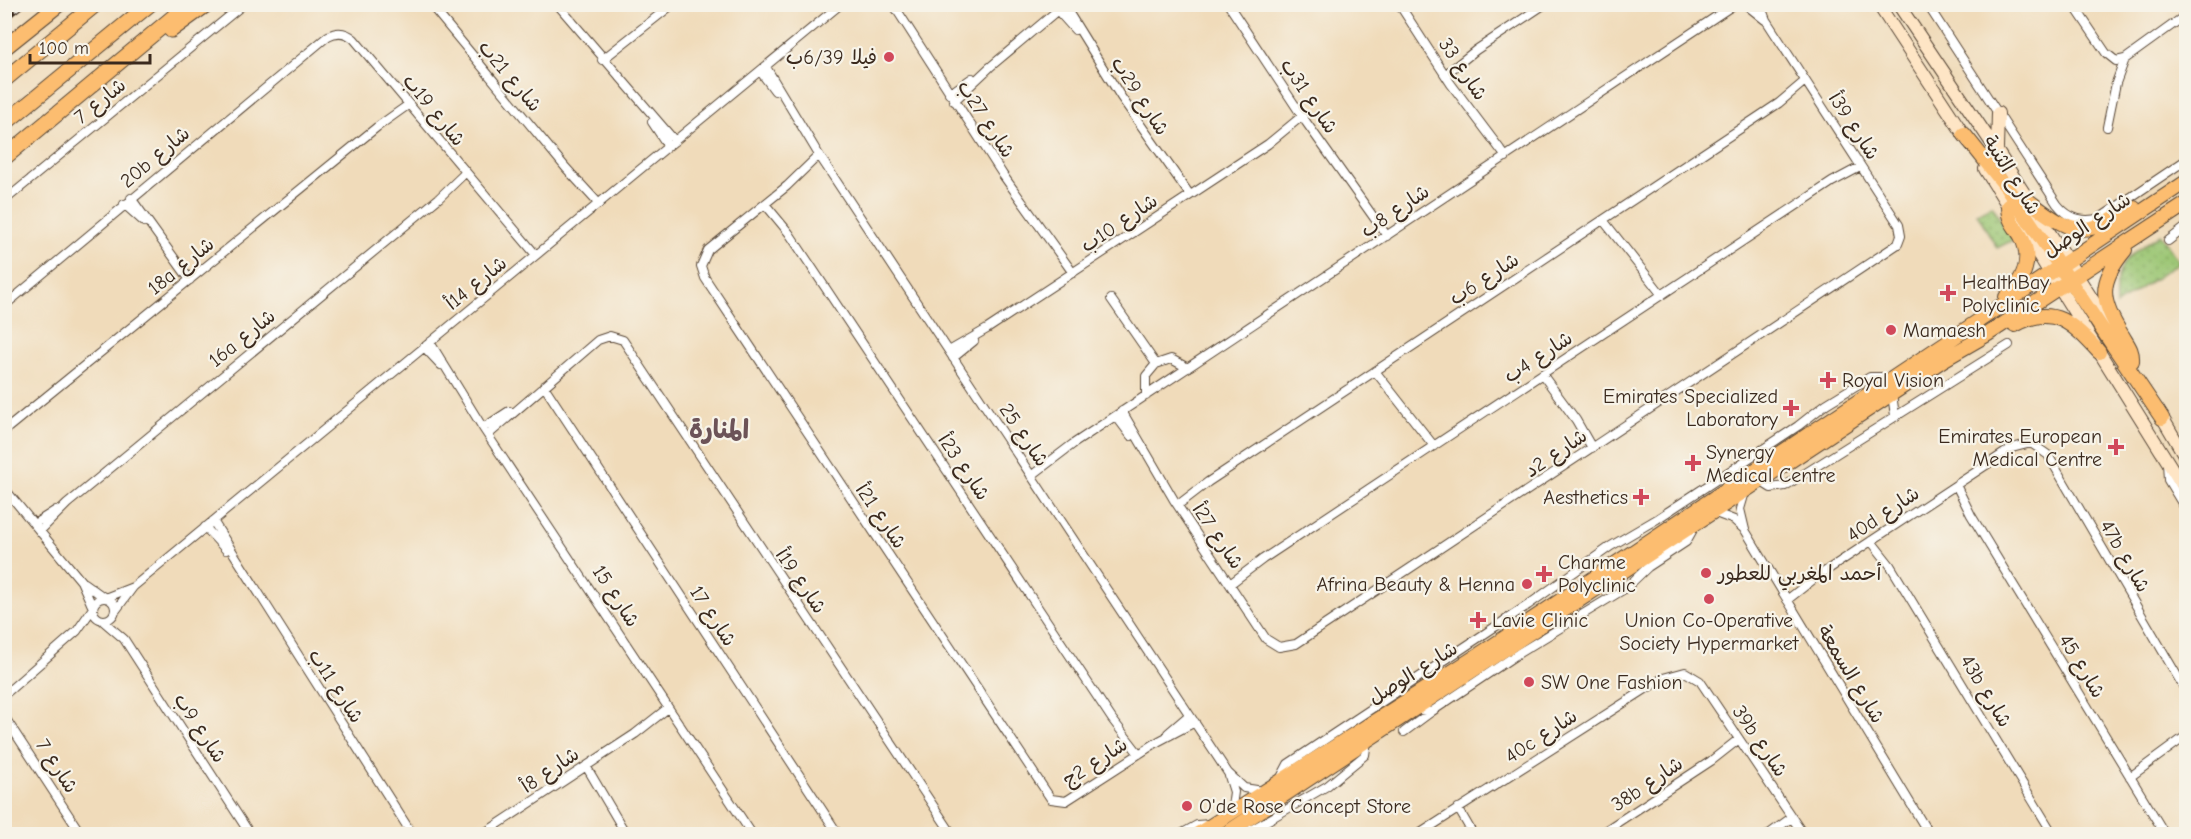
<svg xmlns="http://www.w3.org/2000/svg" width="2191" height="839" font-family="'Comic Neue','Playpen Sans Arabic',sans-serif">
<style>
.grass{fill:url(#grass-dots);stroke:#6b7848;stroke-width:1.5}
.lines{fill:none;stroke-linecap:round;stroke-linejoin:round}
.minor-casing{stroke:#564535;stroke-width:10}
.secondary-casing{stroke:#564535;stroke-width:14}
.primary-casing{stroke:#564535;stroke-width:16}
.motorway-casing{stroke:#564535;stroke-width:17}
.minor{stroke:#fff;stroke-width:8}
.secondary{stroke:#fee5c5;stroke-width:12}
.primary{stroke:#fcbd6f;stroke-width:14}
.motorway{stroke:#fcbd6f;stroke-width:15}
.rail-casing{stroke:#3b2a1e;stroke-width:4.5}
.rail{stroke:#f7f3e8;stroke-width:2;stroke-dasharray:7;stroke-linecap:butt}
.poi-dot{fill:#d1495b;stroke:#f7f3e8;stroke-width:2}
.labels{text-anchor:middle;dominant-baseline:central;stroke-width:4.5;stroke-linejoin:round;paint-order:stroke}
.poi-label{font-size:20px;fill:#3b2a1e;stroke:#f7f3e8;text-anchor:start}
.street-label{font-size:20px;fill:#3b2a1e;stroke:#f7f3e8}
.district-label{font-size:26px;font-weight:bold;fill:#6c5358;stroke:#f7f3e8}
</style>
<defs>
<pattern id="grass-dots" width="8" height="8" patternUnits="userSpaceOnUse" patternTransform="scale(1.5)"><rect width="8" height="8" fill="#9bc673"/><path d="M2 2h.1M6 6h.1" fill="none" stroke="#80a15e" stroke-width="1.8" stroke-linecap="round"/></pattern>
</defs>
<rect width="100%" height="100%" fill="#f7f3e8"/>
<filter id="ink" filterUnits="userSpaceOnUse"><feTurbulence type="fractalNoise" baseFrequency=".0167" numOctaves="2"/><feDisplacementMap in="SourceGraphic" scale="12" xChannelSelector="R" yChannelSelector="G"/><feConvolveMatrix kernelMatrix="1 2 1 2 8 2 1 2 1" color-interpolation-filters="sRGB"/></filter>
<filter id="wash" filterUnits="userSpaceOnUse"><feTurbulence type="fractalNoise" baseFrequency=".008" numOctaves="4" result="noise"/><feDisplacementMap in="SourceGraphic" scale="24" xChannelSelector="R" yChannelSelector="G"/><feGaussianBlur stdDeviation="1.35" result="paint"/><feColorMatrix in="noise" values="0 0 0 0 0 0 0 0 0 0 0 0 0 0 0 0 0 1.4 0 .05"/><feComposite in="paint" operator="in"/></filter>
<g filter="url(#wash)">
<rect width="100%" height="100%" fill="#f0dbba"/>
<!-- grass -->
<path class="grass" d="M 1992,205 L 2013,240 L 1997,248 L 1977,213 Z
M 2160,234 L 2179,262 L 2116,305 C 2114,262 2127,257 2160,234 Z"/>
</g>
<g filter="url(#ink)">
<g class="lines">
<defs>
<path id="minor" d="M 430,4 L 566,168 L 599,204
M 557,4 L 675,141
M 893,4 L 1003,175 L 1073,273
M 1228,4 L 1306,122 L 1387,236
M 1399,4 L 1451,84 L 1506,157
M 1745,4 L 1765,20
M 1927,4 L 2057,204 C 2068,218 2083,223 2100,218 L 2186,160
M 2073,4 L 2106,53 L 2116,61 L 2125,59 L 2186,15
M 1064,5 L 1121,97 L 1190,195
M 1058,11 L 1075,30
M 602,60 L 673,4
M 766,67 L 819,155 L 1228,773 L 1244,788 L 1263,791
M 760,71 L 775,91
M 1446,74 L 1476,50 L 1545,4
M 949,94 L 972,78
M 954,101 L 990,67 L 1065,4
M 652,122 L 668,146
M 2107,127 L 2116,83 L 2125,59
M 819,155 L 787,186 L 708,250 L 701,266 L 705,278 L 1051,799 L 1066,801 L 1159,741 L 1195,722
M 131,198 L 190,280
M 4,201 L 244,4
M 124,204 L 144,222
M 765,204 L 789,233 L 1112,719 L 1139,754
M 1603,220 L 1662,295
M 2168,241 L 2186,227
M 1111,299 L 1156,364
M 4,306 L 328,36 C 337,31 346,32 354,39 L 536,255
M 430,342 L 483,428 L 752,834
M 424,347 L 441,365
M 949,351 L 987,329 L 1268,144 L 1302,116
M 953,358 L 974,341
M 1375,371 L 1434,446
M 1542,374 L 1576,420 L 1592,448
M 544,386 L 838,834
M 1892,394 L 1895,416
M 1146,396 L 1146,376 L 1156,364 L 1171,359 L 1188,368
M 1122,411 L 1174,500 L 1266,639 L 1279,647 L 1296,644 L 1898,244 L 1901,236 L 1899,225 L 1766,20 L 1760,4
M 1116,416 L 1131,436
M 483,428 L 509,411
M 4,431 L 377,127 L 408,105
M 488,435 L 598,340 L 610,336 L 623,340 L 952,834
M 2167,462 L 2168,480 L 2186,510
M 1031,476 L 1073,444 L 1735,4
M 1760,481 L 1771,488 L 1785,486 L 2009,345
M 1956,485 L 1971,515 L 2165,834
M 4,488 L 81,581 L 93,608 L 77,631 L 4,695
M 1745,492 L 1740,509 L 1745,530 L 1929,834
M 1178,505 L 1208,482 L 1779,103 L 1805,81
M 1713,512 L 1734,520 L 1745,530
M 213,521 L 412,834
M 34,524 L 56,510
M 205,527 L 226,550
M 40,531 L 67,504 L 439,198 L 465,173
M 1871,541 L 1890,565 L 2053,834
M 84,583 L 105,598 L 133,587
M 1230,584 L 1263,559 L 1832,182 L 1860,167
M93 609a11 11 0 1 1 22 0a11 11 0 1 1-22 0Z
M 1787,600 L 1815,578 L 2012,448 L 2031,443 L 2048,455 L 2186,691
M 116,610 L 133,587 L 841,4
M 103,621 L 124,639 L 250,834
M 1415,709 L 1431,712 L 1519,653 L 1626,588 L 1648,567 L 1686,542 L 1695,526
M 4,716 L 81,834
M 1404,732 L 1431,712
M 1168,733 L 1189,715
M 586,766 L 626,834
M 1229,776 L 1234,792 L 1231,813
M 2130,777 L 2186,736
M 1279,781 L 1288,764 L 1528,605 L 1611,546 L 1657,519 L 1798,426 L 1826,404 L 1870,377 L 1881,377 L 1890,382
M 1458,808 L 1473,834
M 483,834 L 635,734 L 668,708
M 1181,834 L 1197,825 L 1210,824
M 1244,834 L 1327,786 L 1365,755 L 1367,741
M 1419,834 L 1663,678 L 1685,672 L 1700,681 L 1803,834
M 1600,834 L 1711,761 L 1739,739
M 1769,834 L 1791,818"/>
<path id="secondary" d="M 1878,4 L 1968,141
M 1898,4 L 1997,151 L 2114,333
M 1997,149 L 1998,113
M 1985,169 L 2186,491
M 2158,410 L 2186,458"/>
<path id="primary" d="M 1964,134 L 2007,188 L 2162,418
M 2030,202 C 2053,219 2075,239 2105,223 C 2115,218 2124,211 2134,208
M 2125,250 C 2098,282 2100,301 2122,335 C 2127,344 2133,350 2132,361
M 2006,297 C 2024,280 2033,260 2021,236 C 2014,225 2008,220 2008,206
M 2015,325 C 2053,303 2073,324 2099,352
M 1198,834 L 1491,647 L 2186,182
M 1225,834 L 1943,360 L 1988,334 L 2186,204"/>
<path id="motorway" d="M 171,30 L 207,4
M 4,48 L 59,4
M 4,80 L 96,4
M 4,124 L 150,4
M 4,158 L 189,4"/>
</defs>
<!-- minor casing -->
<use href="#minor" class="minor-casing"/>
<!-- secondary casing -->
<use href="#secondary" class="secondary-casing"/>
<!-- primary casing -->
<use href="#primary" class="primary-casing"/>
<!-- motorway casing -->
<use href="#motorway" class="motorway-casing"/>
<!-- minor -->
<use href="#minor" class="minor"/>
<!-- secondary -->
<use href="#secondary" class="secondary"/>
<!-- primary -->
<use href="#primary" class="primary"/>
<!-- motorway -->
<use href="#motorway" class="motorway"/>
<defs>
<path id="rail" d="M 4,20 L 24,4"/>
</defs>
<!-- rail casing -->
<use href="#rail" class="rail-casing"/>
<!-- rail -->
<use href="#rail" class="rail"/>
</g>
</g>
<!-- markers -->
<g class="poi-dot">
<circle cx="889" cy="57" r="6"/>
<path d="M1945 284h6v6h6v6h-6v6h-6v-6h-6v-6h6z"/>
<circle cx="1891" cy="330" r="6"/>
<path d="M1825 371h6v6h6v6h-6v6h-6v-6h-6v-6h6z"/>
<path d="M1788 399h6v6h6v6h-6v6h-6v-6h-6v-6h6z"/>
<path d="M2113 438h6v6h6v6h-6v6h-6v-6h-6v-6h6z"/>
<path d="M1690 454h6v6h6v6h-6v6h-6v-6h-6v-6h6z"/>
<path d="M1638 488h6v6h6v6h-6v6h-6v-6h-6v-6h6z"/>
<circle cx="1706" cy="573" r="6"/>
<path d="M1541 565h6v6h6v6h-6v6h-6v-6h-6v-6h6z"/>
<circle cx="1527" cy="584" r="6"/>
<circle cx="1709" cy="599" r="6"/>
<path d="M1475 611h6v6h6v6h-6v6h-6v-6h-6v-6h6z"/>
<circle cx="1529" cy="682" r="6"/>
<circle cx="1187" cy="806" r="6"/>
</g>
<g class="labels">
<!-- poi labels -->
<g class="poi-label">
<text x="877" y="57" text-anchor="end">فيلا 6/39ب</text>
<text x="1962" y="282">HealthBay<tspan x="1962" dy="23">Polyclinic</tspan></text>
<text x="1903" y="330">Mamaesh</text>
<text x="1842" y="380">Royal Vision</text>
<text x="1778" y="396" text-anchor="end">Emirates Specialized<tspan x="1778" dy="23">Laboratory</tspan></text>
<text x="2102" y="436" text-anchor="end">Emirates European<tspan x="2102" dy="23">Medical Centre</tspan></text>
<text x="1706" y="452">Synergy<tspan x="1706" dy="23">Medical Centre</tspan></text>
<text x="1628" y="497" text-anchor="end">Aesthetics</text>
<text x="1558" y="562">Charme<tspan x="1558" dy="23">Polyclinic</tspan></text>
<text x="1718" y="573">أحمد المغربي للعطور</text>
<text x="1515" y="584" text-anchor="end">Afrina Beauty &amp; Henna</text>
<text x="1492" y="620">Lavie Clinic</text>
<text x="1709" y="620" text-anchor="middle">Union Co-Operative<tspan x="1709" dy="23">Society Hypermarket</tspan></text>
<text x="1541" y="682">SW One Fashion</text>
<text x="1199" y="806">O'de Rose Concept Store</text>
</g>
<!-- street labels -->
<g class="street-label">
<text transform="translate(1463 69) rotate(56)">شارع 33</text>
<text transform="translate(510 76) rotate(50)">شارع 21ب</text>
<text transform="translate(1140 96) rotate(57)">شارع 29ب</text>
<text transform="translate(1309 96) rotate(56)">شارع 31ب</text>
<text transform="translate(100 101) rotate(-39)">شارع 7</text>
<text transform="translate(434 110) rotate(51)">شارع 19ب</text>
<text transform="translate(986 119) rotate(57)">شارع 27ب</text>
<text transform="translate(1854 126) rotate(57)">شارع 39أ</text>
<text transform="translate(155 157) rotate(-40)">20b شارع</text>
<text transform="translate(2012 175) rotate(58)">شارع الثنية</text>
<text transform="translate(1395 211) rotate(-34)">شارع 8ب</text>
<text transform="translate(1119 223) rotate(-34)">شارع 10ب</text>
<text transform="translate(2087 225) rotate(-34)">شارع الوصل</text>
<text transform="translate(181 266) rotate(-39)">18a شارع</text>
<text transform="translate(1484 279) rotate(-33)">شارع 6ب</text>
<text transform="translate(476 283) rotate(-39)">شارع 14أ</text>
<text transform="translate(242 338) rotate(-39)">16a شارع</text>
<text transform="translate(1538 357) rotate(-33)">شارع 4ب</text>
<text transform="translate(1024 435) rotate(56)">شارع 25</text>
<text transform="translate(1556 453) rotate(-34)">شارع 2د</text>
<text transform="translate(964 467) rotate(56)">شارع 23أ</text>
<text transform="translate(1883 514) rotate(-34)">40d شارع</text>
<text transform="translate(881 516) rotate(56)">شارع 21أ</text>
<text transform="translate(1218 536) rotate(56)">شارع 27أ</text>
<text transform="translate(2125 556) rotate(60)">47b شارع</text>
<text transform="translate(801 581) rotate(56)">شارع 19أ</text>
<text transform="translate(616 596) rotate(57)">شارع 15</text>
<text transform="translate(713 616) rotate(57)">شارع 17</text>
<text transform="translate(2082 666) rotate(59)">شارع 45</text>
<text transform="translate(1413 673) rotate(-32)">شارع الوصل</text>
<text transform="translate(1851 674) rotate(59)">شارع السمعة</text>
<text transform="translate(336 686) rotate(57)">شارع 11ب</text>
<text transform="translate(1986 691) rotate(59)">43b شارع</text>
<text transform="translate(200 728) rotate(57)">شارع 9ب</text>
<text transform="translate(1541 736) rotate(-33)">40c شارع</text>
<text transform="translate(1760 741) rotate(56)">39b شارع</text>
<text transform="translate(1095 762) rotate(-33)">شارع 2ج</text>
<text transform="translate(57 766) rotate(57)">شارع 7</text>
<text transform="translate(550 770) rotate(-34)">شارع 8أ</text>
<text transform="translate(1647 784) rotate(-34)">38b شارع</text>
</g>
<!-- district labels -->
<g class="district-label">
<text x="719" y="430">المنارة</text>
</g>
</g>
<!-- margin -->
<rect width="2191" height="839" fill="none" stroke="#f7f3e8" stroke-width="24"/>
<!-- scale -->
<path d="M30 54v9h120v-9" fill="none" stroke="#3b2a1e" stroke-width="3"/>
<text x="39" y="54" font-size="18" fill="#3b2a1e" stroke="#f7f3e8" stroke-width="4.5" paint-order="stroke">100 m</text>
</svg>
